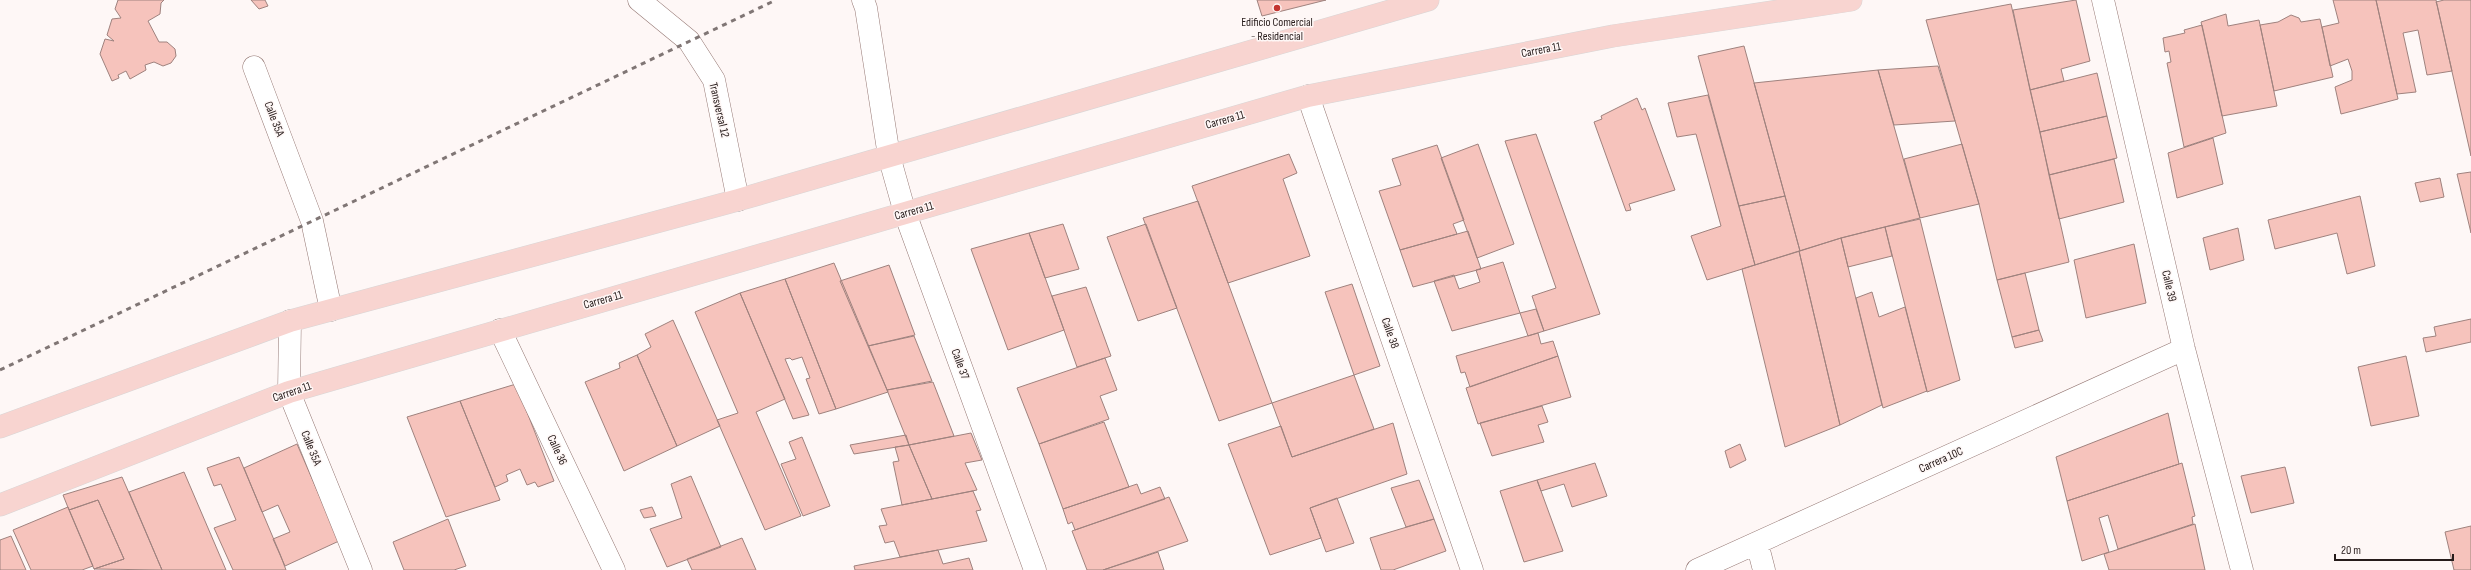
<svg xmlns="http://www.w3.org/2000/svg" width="2471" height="570" font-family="'Sofia Sans Condensed',sans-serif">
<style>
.building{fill:#f6c3bc;stroke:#9f827e}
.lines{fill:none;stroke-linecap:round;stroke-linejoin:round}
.minor-casing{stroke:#957874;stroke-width:23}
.major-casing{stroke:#d8d6d6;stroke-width:23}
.minor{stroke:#fff;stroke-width:22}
.major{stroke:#f8d4d0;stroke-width:22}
.rail{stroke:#807675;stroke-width:3;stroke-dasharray:5 5;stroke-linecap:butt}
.poi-dot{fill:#c33531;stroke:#fef7f6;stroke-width:1.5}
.labels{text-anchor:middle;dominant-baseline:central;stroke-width:3;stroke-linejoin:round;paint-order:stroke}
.poi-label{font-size:12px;fill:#271c1b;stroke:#fef7f6}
.street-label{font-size:12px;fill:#271c1b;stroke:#fef7f6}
</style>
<rect width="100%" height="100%" fill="#fef7f6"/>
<!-- building -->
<path class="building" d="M 118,0 L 164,0 L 161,3 L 160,14 L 148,21 L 159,42 L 167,42 L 175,49 L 176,56 L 171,63 L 163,66 L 154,62 L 145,65 L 146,70 L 130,79 L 126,71 L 118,75 L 119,78 L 112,81 L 100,54 L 105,39 L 114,41 L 107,35 L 112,19 L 121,18 L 115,9 Z
M 251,0 L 265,0 L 268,6 L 259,9 Z
M 1257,0 L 1326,0 L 1262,16 Z
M 2076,0 L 2090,61 L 2061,69 L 2064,81 L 2030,90 L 2013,10 Z
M 2333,0 L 2376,0 L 2398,99 L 2341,114 L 2335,87 L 2352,80 L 2352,71 L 2348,59 L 2330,66 L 2322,27 L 2339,23 Z
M 2376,0 L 2436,0 L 2452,71 L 2427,75 L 2418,30 L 2403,33 L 2416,92 L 2397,94 Z
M 2444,0 L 2471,0 L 2471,156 L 2437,5 L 2436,2 Z
M 2011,4 L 2069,262 L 1997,280 L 1979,204 L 1926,20 Z
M 2226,14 L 2228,26 L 2259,20 L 2277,106 L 2222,116 L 2201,22 Z
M 2291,15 L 2299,18 L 2301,22 L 2320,19 L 2333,77 L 2274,91 L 2260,25 L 2278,22 Z
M 2202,25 L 2226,133 L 2184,147 L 2167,63 L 2171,62 L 2169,51 L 2165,52 L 2163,38 L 2185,33 L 2184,30 Z
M 1744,46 L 1785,196 L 1739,206 L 1698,56 Z
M 1938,66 L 1955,121 L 1894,125 L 1878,70 Z
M 1878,70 L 1920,218 L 1841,238 L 1800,251 L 1754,83 Z
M 2097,73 L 2107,116 L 2040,132 L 2030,90 Z
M 1708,95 L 1755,265 L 1707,280 L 1691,236 L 1721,226 L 1696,134 L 1677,137 L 1668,103 Z
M 1637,98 L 1642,110 L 1645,108 L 1675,190 L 1629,204 L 1631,210 L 1626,211 L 1594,122 L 1602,119 L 1601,116 Z
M 2107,116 L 2117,158 L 2049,175 L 2040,132 Z
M 1536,134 L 1600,314 L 1544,331 L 1532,296 L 1556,288 L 1505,141 Z
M 2213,138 L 2223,184 L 2177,198 L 2168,153 Z
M 1478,144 L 1514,244 L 1477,258 L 1441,158 Z
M 1962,144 L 1979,204 L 1920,218 L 1904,159 Z
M 1437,145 L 1464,220 L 1453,224 L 1457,234 L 1400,250 L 1379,191 L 1401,185 L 1392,159 Z
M 1289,154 L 1297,173 L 1283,179 L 1310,256 L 1228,283 L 1192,186 Z
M 2114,159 L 2124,202 L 2059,219 L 2049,175 Z
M 2471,172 L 2471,233 L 2457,174 Z
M 2440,178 L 2444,197 L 2420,202 L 2415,183 Z
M 1785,196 L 1800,251 L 1755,265 L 1739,206 Z
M 2360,196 L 2375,266 L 2347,274 L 2337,233 L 2275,249 L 2268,220 Z
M 1198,201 L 1272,403 L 1219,421 L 1143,218 Z
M 1920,219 L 1960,380 L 1927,392 L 1885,227 Z
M 1063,224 L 1079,269 L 1045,278 L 1029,233 Z
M 1146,224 L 1177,308 L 1138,321 L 1107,237 Z
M 1885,227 L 1892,256 L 1848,267 L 1841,238 Z
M 2238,228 L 2244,260 L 2210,270 L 2203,238 Z
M 1468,231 L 1481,269 L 1413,287 L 1400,250 Z
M 1029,233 L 1064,330 L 1008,350 L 971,249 Z
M 1841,238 L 1882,405 L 1840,425 L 1799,251 Z
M 2134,244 L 2146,303 L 2086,318 L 2074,260 Z
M 1799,251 L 1840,425 L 1785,447 L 1742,269 Z
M 1503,262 L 1520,313 L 1452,331 L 1434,281 L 1454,275 L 1459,289 L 1480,282 L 1476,270 Z
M 834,263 L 888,392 L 836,409 L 785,279 Z
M 889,265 L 915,335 L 868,346 L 840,281 Z
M 2025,273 L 2039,330 L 2012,337 L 1997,280 Z
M 785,279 L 836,409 L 819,414 L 806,379 L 810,378 L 802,357 L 792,360 L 790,358 L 785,359 L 809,415 L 793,419 L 740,293 Z
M 1352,284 L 1380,366 L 1354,375 L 1325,292 Z
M 1086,287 L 1111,356 L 1077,367 L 1052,296 Z
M 1872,292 L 1879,317 L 1905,307 L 1927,391 L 1883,408 L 1856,298 Z
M 740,293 L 785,399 L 756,412 L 801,516 L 765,530 L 717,420 L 738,413 L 695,312 Z
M 1536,309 L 1544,331 L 1528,336 L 1520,313 Z
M 2471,319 L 2471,342 L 2426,352 L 2423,338 L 2436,336 L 2434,327 Z
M 673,320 L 720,426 L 677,446 L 637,355 L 651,347 L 645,334 Z
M 2039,330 L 2043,341 L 2015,348 L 2012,337 Z
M 1538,333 L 1541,344 L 1553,341 L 1558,356 L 1470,387 L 1465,372 L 1461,373 L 1456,356 Z
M 914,336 L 932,381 L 887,390 L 868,346 Z
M 637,355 L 677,446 L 624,471 L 585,382 L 620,368 L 619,363 Z
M 1558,356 L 1571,397 L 1478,424 L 1466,388 Z
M 2406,356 L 2419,416 L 2371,426 L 2358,367 Z
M 1105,358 L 1117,390 L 1100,396 L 1109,419 L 1039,444 L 1017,388 Z
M 1354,375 L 1374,429 L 1292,457 L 1272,403 Z
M 933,382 L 954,436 L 909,445 L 887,390 Z
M 516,384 L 554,481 L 538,487 L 535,482 L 527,485 L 520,469 L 506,475 L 508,481 L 495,487 L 460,401 Z
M 460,401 L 500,500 L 446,517 L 407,417 Z
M 1542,406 L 1548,422 L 1538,425 L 1544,442 L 1492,456 L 1480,423 Z
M 2168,413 L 2179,464 L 2067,501 L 2056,457 Z
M 1104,422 L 1129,487 L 1063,509 L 1039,444 Z
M 1393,423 L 1407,474 L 1310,508 L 1321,538 L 1270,555 L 1228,444 L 1281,426 L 1292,457 Z
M 971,433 L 982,460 L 965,463 L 977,490 L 932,499 L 909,445 Z
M 906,435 L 909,445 L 854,454 L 850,445 Z
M 802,437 L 830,506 L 803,516 L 781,464 L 796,459 L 789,442 Z
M 297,444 L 339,541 L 285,566 L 273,539 L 290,532 L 278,505 L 262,512 L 244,468 Z
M 1740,444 L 1746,460 L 1730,468 L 1725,451 Z
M 909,445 L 932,499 L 902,505 L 893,462 L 899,461 L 895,447 Z
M 239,457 L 280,554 L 286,570 L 233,570 L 214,528 L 236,520 L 221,484 L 214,486 L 207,468 Z
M 1595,463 L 1607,496 L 1572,507 L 1564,484 L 1541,491 L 1537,480 Z
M 2182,463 L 2195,516 L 2192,517 L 2193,524 L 2118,549 L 2108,515 L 2099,518 L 2109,552 L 2082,561 L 2067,501 Z
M 2285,467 L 2294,503 L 2251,513 L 2241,476 Z
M 184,472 L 226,570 L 162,570 L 129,492 Z
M 691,476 L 721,547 L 667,567 L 650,529 L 682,518 L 671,484 Z
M 122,477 L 129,493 L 162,570 L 94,569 L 124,559 L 98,500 L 69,510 L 63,495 Z
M 1419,480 L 1434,519 L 1406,527 L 1391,488 Z
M 1537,480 L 1563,551 L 1524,562 L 1500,491 Z
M 1137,484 L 1141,494 L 1160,487 L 1165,499 L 1075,530 L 1072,522 L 1068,524 L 1063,509 Z
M 973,491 L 981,510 L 976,511 L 987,541 L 900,557 L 894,541 L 885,543 L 879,526 L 887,525 L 881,509 Z
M 1169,497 L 1188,541 L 1103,570 L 1087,570 L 1072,531 Z
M 1337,498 L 1354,543 L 1326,552 L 1310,508 Z
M 98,500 L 124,559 L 94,569 L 69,510 Z
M 68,507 L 93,566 L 82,570 L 31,570 L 13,530 Z
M 652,507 L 656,516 L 644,518 L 640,510 Z
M 448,519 L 466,566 L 454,570 L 404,570 L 393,542 Z
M 1434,519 L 1446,551 L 1393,570 L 1381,570 L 1370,538 Z
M 2195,524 L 2205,570 L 2109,570 L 2104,554 Z
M 2471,526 L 2471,570 L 2454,570 L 2445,532 Z
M 11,536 L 26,570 L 0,570 L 0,540 Z
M 742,538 L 756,570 L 692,570 L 687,559 Z
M 938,550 L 943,564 L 969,558 L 973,570 L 855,570 L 854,566 Z
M 1158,552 L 1164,570 L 1103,570 L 1140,558 Z"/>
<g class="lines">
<defs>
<path id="minor" d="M 639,0 L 689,41 L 714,80 L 738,200
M 863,0 L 866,8 L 889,156 L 905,213 L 1035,570
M 2103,0 L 2184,349 L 2242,570
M 254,67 L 312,221 L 331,310
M 1308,96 L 1472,570
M 290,321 L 289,392 L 361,570
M 500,330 L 614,570
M 1757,543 L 1764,570
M 1697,570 L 2184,349"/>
<path id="major" d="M 0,427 L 290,321 L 738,200 L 1428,0
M 0,505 L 289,392 L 1308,96 L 1613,36 L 1851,0"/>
</defs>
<!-- minor casing -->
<use href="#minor" class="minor-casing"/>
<!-- major casing -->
<use href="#major" class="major-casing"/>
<!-- minor -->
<use href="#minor" class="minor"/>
<!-- major -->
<use href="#major" class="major"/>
<!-- rail -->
<path class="rail" d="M 0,370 L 776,0"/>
</g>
<!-- markers -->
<circle class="poi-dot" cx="1277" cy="8" r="4"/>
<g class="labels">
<!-- poi labels -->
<g class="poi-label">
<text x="1277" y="22">Edificio Comercial<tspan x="1277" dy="14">- Residencial</tspan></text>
</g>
<!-- street labels -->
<g class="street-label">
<text transform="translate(1541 50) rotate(-11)">Carrera 11</text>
<text transform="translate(719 110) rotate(77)">Transversal 12</text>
<text transform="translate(274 119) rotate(69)">Calle 35A</text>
<text transform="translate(1225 120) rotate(-16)">Carrera 11</text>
<text transform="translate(914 211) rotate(-16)">Carrera 11</text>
<text transform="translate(2169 286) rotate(77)">Calle 39</text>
<text transform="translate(603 300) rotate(-16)">Carrera 11</text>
<text transform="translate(1390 333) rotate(71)">Calle 38</text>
<text transform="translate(960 364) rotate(70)">Calle 37</text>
<text transform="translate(292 392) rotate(-19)">Carrera 11</text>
<text transform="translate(311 448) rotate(68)">Calle 35A</text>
<text transform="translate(557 450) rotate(65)">Calle 36</text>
<text transform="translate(1941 460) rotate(-24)">Carrera 10C</text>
</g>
</g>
<!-- scale -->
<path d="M2335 554v6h118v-6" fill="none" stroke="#271c1b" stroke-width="2"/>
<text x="2341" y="554" font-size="12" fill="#271c1b" stroke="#fef7f6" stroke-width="3" paint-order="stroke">20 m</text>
</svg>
